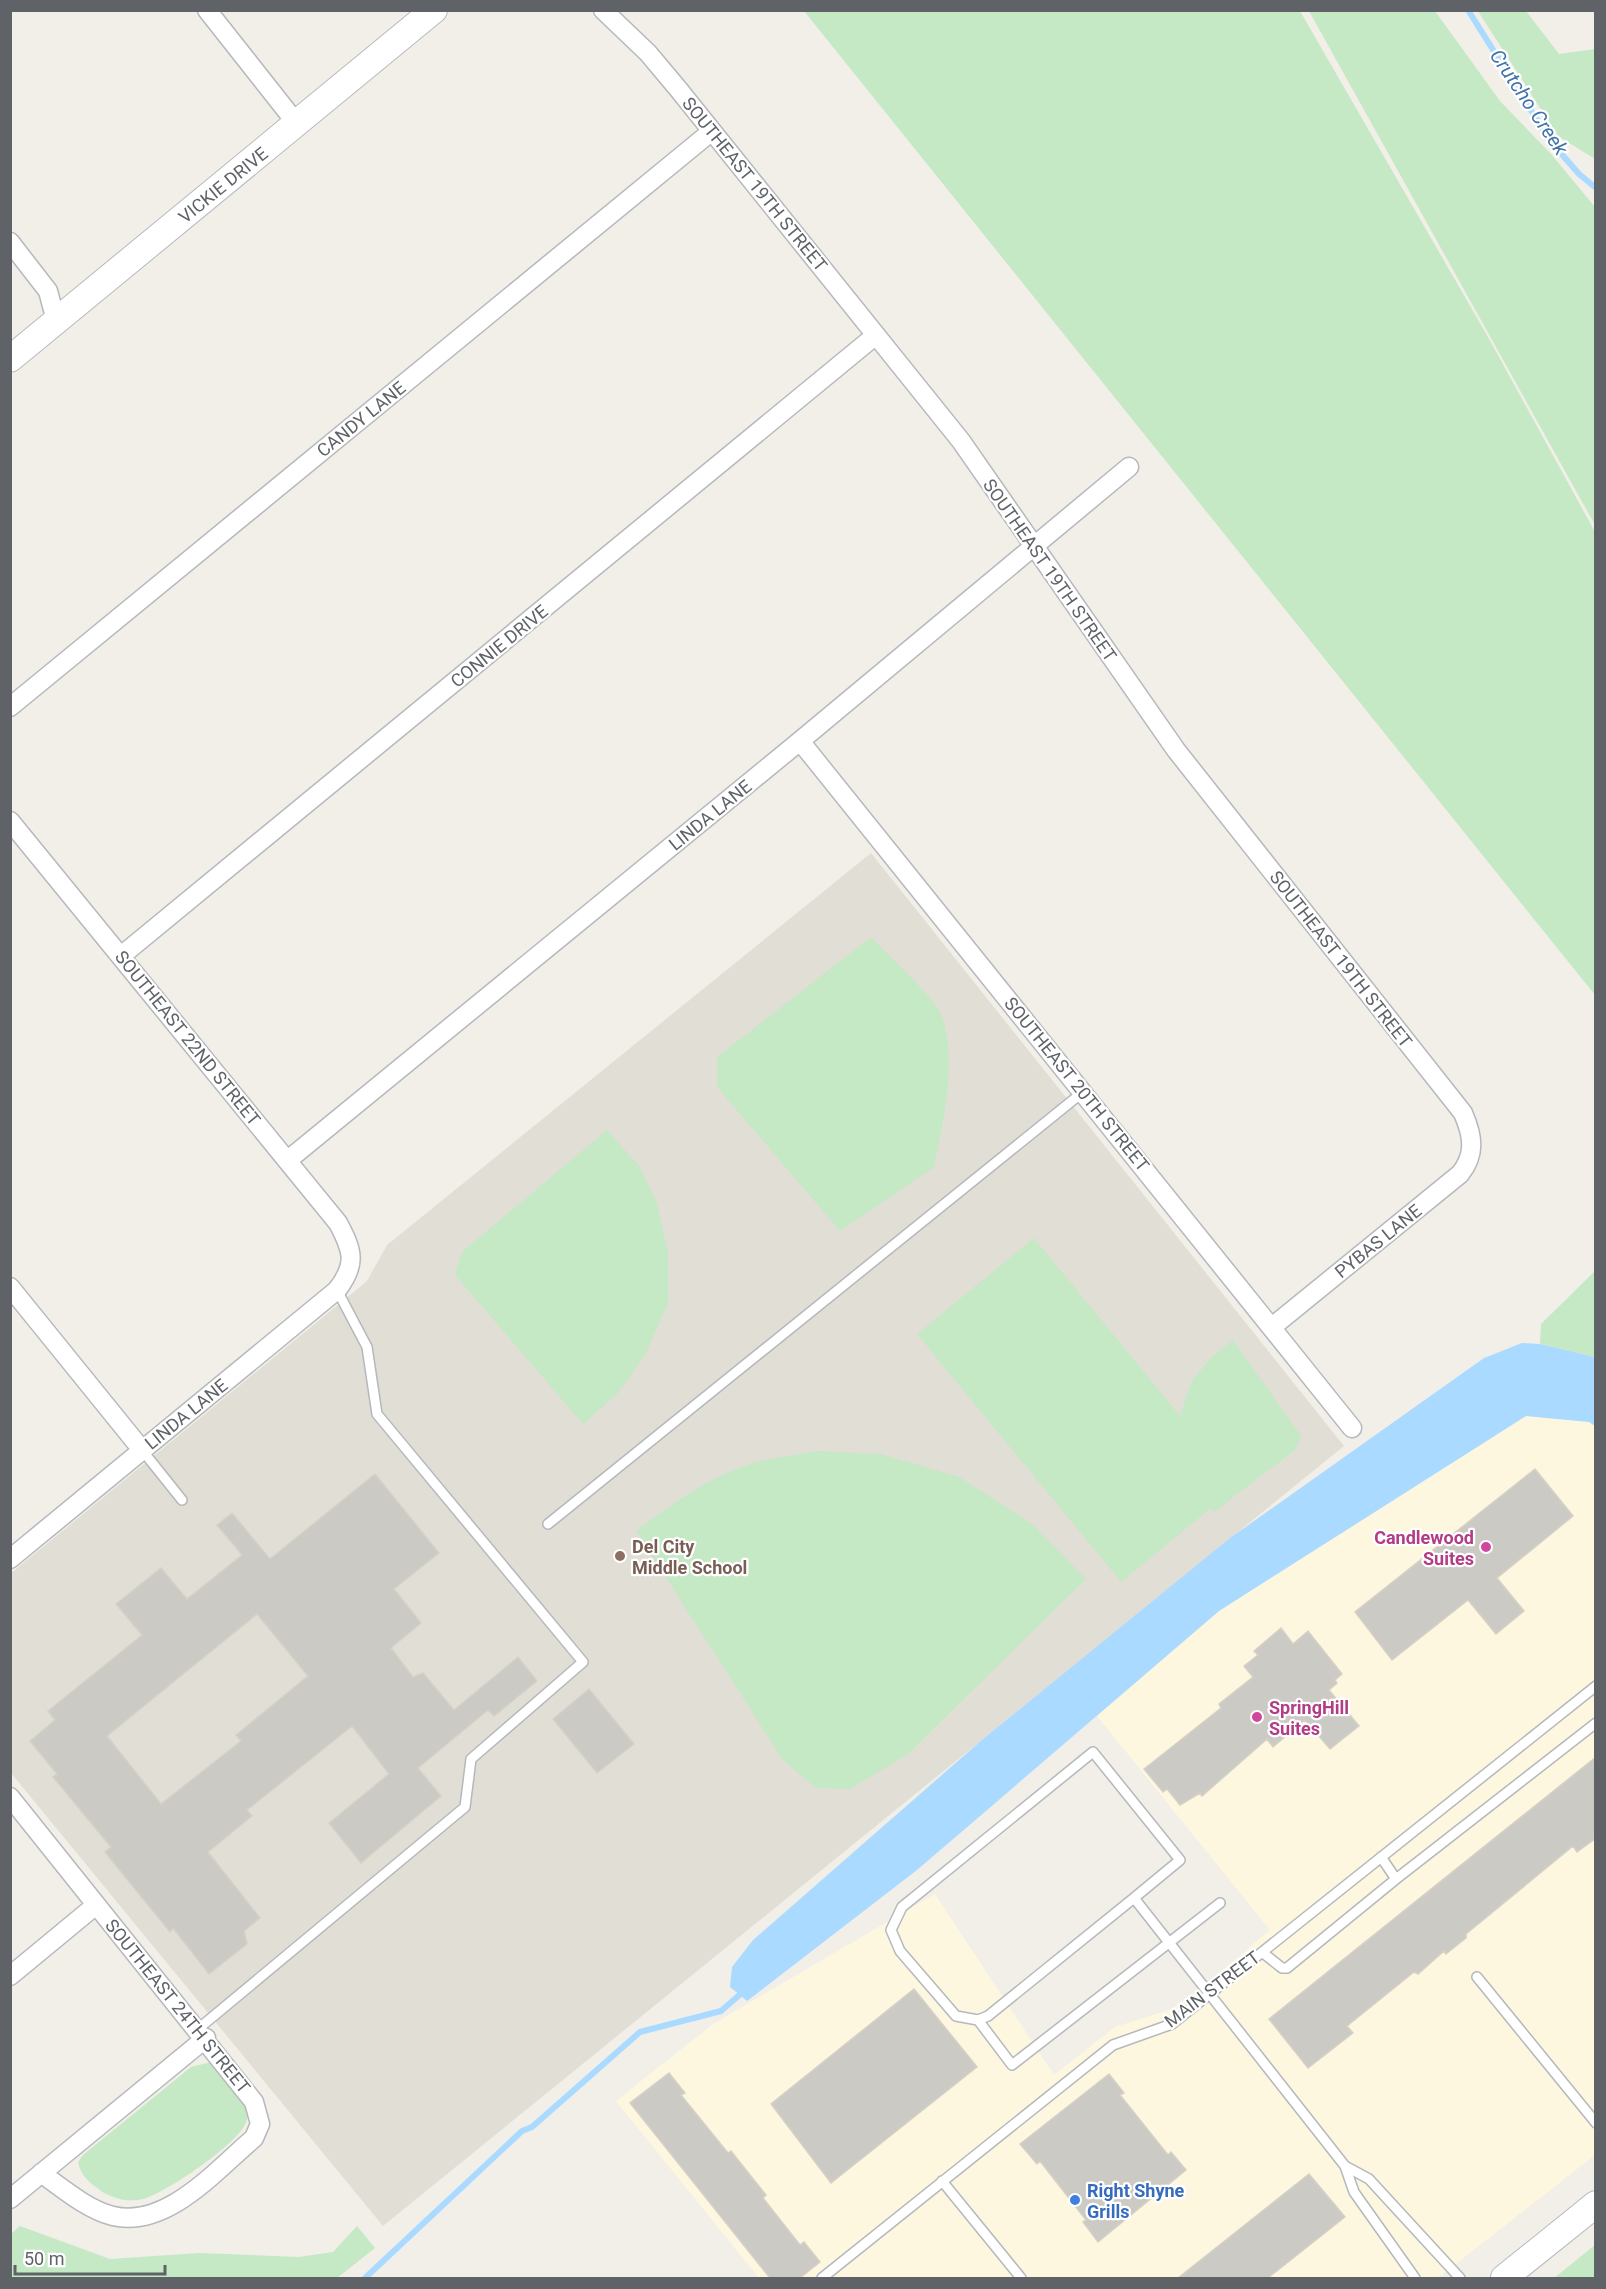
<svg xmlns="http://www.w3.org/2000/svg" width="1606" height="2289" font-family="Roboto,sans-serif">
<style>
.commercial{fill:#fef7e0}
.education{fill:#e1ded6}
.green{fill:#c5e8c5}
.water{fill:#aadaff}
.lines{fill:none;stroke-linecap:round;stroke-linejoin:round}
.stream{stroke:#aadaff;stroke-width:6}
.building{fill:#cccac5;stroke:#d6d1c6;stroke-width:1.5;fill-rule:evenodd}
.lane-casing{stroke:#b5b8bc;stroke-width:12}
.street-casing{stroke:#b5b8bc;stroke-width:21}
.secondary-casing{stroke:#b6babf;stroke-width:28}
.lane{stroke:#fff;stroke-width:9}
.street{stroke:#fff;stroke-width:18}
.secondary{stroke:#fff;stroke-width:26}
.hotel-dot{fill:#d1479c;stroke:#fff;stroke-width:2}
.education-dot{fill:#8d6e63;stroke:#fff;stroke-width:2}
.shop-dot{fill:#3f7fe0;stroke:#fff;stroke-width:2}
.labels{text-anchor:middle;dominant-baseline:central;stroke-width:4.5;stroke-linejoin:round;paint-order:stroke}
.street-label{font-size:18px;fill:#5f6368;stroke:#fff}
.hotel-label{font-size:18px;font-weight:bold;fill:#b23c85;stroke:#fff;text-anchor:end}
.education-label{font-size:18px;font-weight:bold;fill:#785e54;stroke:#fff;text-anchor:start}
.shop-label{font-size:18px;font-weight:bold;fill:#366cbe;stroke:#fff;text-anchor:start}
.water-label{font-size:20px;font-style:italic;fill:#4174aa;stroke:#fff}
</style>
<rect width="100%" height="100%" fill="#f1efe8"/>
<!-- commercial -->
<path class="commercial" d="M 1526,1416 L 1589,1422 L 1595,1426 L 1595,2155 L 1438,2278 L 759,2278 L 616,2101 L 713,2024 L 935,1894 L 1054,2075 L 1115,2027 L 1172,2009 L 1203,1987 L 1270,1930 L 1097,1716 L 1219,1611 Z"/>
<!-- education -->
<path class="education" d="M 871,853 L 1344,1446 L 383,2226 L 11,1773 L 10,1574 L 367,1281 L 387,1245 Z"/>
<!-- green -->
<path class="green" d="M 804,11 L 1300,11 L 1488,337 L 1595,532 L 1595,995 Z
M 1309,11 L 1435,11 L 1500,101 L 1551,154 L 1595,207 L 1595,525 Z
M 1478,11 L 1526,11 L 1559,54 L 1595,49 L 1595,159 L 1558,136 Z
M 871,937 C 885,952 933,997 940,1012 C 959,1057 943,1121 934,1167 L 840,1231 L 717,1087 L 717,1057 Z
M 607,1130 L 639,1166 L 657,1203 L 668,1253 L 668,1303 L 645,1355 L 618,1393 L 583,1424 L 455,1275 L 462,1252 Z
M 1034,1238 L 1180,1416 L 1191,1382 L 1211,1358 L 1233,1340 L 1301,1436 L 1295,1450 L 1214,1512 L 1211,1508 L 1121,1582 L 917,1334 Z
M 1595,1271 L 1595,1357 L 1540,1344 L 1541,1324 Z
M 818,1451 L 880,1454 L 959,1477 L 1032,1524 L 1086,1579 L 908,1754 L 850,1789 L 816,1788 L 783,1760 L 636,1531 C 672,1504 710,1476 753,1463 C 774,1457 797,1455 818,1451 Z
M 211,2062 C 224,2077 249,2098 247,2119 C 245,2140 164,2194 143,2199 C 127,2203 109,2198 96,2187 C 87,2181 80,2173 78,2162 L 83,2155 L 191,2067 Z
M 20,2226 L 110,2259 L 200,2253 L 299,2257 L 333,2252 L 357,2226 L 375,2248 L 337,2278 L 11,2278 L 11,2234 Z
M 1595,2245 L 1595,2278 L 1554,2278 Z"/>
<!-- water -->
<path class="water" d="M 1522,1343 L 1540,1344 L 1595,1357 L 1595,1426 L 1589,1422 L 1526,1416 L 1219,1611 L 917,1870 L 747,2001 L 730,1987 L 732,1967 L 753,1940 L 983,1739 L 1230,1538 L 1484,1358 Z"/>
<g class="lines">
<!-- stream -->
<path class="stream" d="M 1468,10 L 1551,142 L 1579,174 L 1596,188
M 365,2278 L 522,2131 L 532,2127 L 640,2032 L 721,2011 L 744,1991"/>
</g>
<!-- building -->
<path class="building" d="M 1535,1469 L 1573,1516 L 1497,1578 L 1524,1611 L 1496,1634 L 1468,1600 L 1392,1660 L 1355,1612 Z
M 375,1474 L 439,1553 L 394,1589 L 421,1623 L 391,1648 L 413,1677 L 423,1673 L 454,1710 L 518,1657 L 537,1681 L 494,1716 L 488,1710 L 418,1768 L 441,1796 L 361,1863 L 329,1823 L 389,1774 L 352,1726 L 247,1810 L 252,1816 L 208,1852 L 260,1918 L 244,1931 L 247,1944 L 209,1974 L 173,1928 L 170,1932 L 105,1852 L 111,1847 L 53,1777 L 57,1774 L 30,1741 L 55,1720 L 48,1711 L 142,1635 L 116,1604 L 161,1568 L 187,1599 L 242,1555 L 217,1525 L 232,1513 L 270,1559 ZM 257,1614 L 308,1676 L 236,1735 L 241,1741 L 161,1804 L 107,1736 Z
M 1281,1628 L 1293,1644 L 1308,1631 L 1342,1674 L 1335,1680 L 1337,1683 L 1329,1690 L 1359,1726 L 1330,1749 L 1305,1720 L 1273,1747 L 1267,1739 L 1202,1796 L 1200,1793 L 1180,1805 L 1167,1789 L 1163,1792 L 1144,1769 L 1221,1708 L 1219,1704 L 1253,1677 L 1244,1666 L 1258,1655 L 1254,1651 Z
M 589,1689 L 634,1744 L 597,1773 L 553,1719 Z
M 1596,1757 L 1596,1838 L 1577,1852 L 1573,1846 L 1466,1934 L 1466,1938 L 1446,1954 L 1444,1951 L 1418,1974 L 1414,1972 L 1347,2026 L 1353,2033 L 1308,2068 L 1269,2019 Z
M 914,1989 L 977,2067 L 831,2183 L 771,2104 Z
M 669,2073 L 685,2093 L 681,2095 L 728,2153 L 731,2151 L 750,2175 L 766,2195 L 763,2198 L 800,2245 L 804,2242 L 820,2262 L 800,2278 L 770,2278 L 630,2103 Z
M 1109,2074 L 1124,2093 L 1120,2095 L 1168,2155 L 1171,2152 L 1186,2170 L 1098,2242 L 1083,2222 L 1086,2220 L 1040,2161 L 1037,2164 L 1020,2144 Z
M 1309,2174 L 1345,2217 L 1268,2278 L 1178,2278 Z"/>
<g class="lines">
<defs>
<path id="lane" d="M 142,1450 L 182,1500
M 548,1524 L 1083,1092
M 1396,1879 L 1596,1723
M 1134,1898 L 988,2016 L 978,2020 L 956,2016 L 900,1951 L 891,1930 L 902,1907 L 1093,1752 L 1180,1860 L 1134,1898 L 1345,2166 L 1354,2192 L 1415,2278
M 1262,1952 L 1282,1968 L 1287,1968 L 1396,1879 L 1381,1857
M 1477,1977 L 1596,2123
M 978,2020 L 1012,2065 L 1220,1903
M 198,2029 L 465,1807 L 471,1759 L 583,1662 L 377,1414 L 367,1347 L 337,1290
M 1345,2166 L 1369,2179 L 1460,2278
M 942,2181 L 1021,2278
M 822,2278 L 1113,2045 L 1172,2024 L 1596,1686"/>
<path id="street" d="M 207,10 L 297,124
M 603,10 L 648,53 L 679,90 L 961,441 L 1176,750 L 1463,1113 C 1473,1136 1476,1154 1460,1174 L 1272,1327
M 10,242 L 48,291 L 56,321
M 10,707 L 712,131
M 800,741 L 1352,1428
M 10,821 L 338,1223 C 353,1251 357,1264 337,1290 L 10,1559
M 121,956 L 876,335
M 288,1160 L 800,741 L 1129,467
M 10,1287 L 142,1450
M 10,1797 L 254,2102 L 260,2124 L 254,2138 C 217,2169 167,2229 113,2216 C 88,2210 62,2188 41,2173
M 10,1976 L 96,1905
M 10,2199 L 206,2038"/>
<path id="secondary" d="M 10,359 L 434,10
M 1504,2278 L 1596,2204"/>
</defs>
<!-- lane casing -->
<use href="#lane" class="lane-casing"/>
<!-- street casing -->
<use href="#street" class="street-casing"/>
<!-- secondary casing -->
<use href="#secondary" class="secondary-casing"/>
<!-- lane -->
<use href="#lane" class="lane"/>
<!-- street -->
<use href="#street" class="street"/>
<!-- secondary -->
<use href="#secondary" class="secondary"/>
</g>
<!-- markers -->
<g class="hotel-dot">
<circle cx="1486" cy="1547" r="6"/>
<circle cx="1257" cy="1717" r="6"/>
</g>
<circle class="education-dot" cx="620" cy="1556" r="6"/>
<circle class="shop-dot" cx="1075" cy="2200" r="6"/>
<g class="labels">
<!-- street labels -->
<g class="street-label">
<text transform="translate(755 184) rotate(51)">SOUTHEAST 19TH STREET</text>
<text transform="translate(223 185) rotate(-39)">VICKIE DRIVE</text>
<text transform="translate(361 419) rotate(-39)">CANDY LANE</text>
<text transform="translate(1050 570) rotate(55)">SOUTHEAST 19TH STREET</text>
<text transform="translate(499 646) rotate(-39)">CONNIE DRIVE</text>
<text transform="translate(710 815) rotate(-39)">LINDA LANE</text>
<text transform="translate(1341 959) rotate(52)">SOUTHEAST 19TH STREET</text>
<text transform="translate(188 1038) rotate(51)">SOUTHEAST 22ND STREET</text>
<text transform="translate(1077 1084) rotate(51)">SOUTHEAST 20TH STREET</text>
<text transform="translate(1378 1241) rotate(-39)">PYBAS LANE</text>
<text transform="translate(186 1414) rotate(-39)">LINDA LANE</text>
<text transform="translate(1212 1989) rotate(-37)">MAIN STREET</text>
<text transform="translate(178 2006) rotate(51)">SOUTHEAST 24TH STREET</text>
</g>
<!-- hotel labels -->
<g class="hotel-label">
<text x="1474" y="1537">Candlewood<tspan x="1474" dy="21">Suites</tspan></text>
<text x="1269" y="1707" text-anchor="start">SpringHill<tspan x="1269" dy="21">Suites</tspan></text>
</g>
<!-- education labels -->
<g class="education-label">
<text x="632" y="1546">Del City<tspan x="632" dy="21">Middle School</tspan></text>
</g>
<!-- shop labels -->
<g class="shop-label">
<text x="1087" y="2190">Right Shyne<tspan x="1087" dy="21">Grills</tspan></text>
</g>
<!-- water labels -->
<g class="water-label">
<text transform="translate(1529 102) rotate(56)">Crutcho Creek</text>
</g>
</g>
<!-- border -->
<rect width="1606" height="2289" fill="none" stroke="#5f6368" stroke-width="24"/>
<!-- scale -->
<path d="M15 2265v9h150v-9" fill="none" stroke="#5f6368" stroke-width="3"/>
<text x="24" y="2265" font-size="18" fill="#5f6368" stroke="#ffffff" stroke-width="4.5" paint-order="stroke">50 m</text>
</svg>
